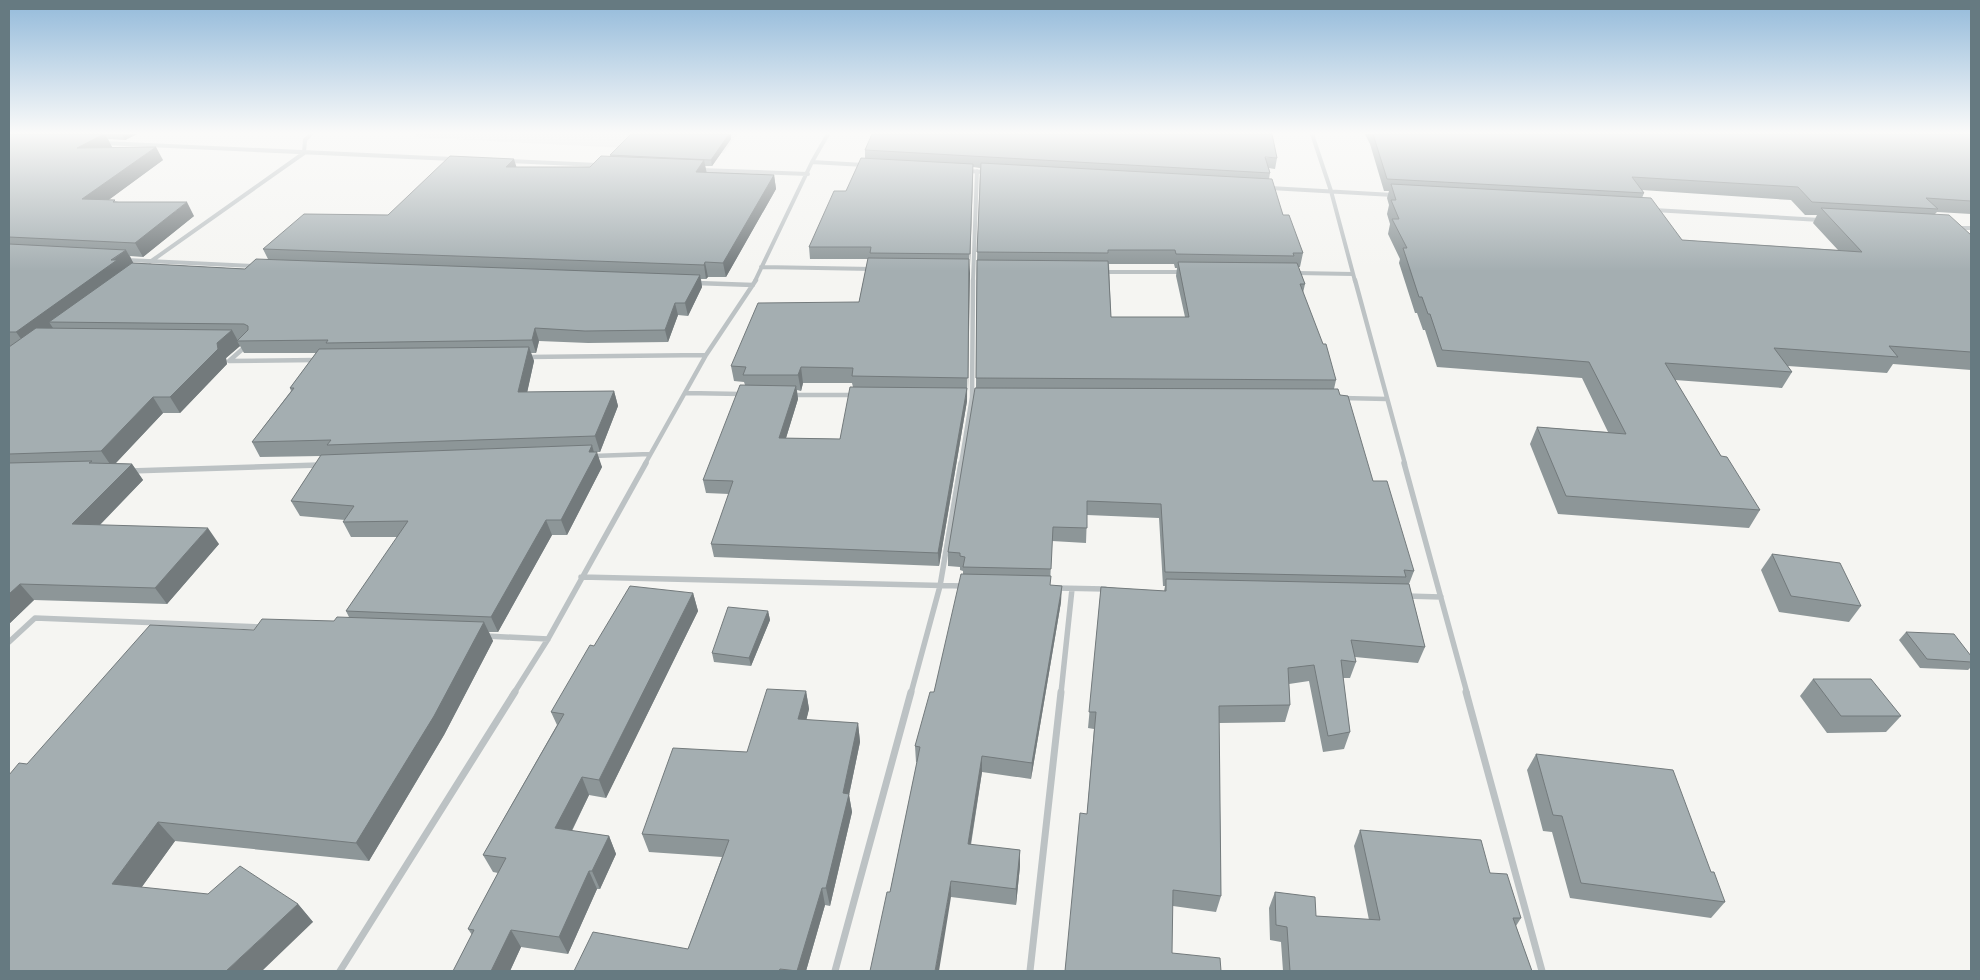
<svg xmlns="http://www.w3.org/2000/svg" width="1980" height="980" font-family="Ubuntu,sans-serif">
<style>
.built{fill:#e6e6e5}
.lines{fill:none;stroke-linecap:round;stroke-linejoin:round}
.street-far3{stroke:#bcc2c4;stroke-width:4}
.street-far2{stroke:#bcc2c4;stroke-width:4.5}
.street-far1{stroke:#bcc2c4;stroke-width:5.5}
.street{stroke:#bcc2c4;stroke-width:7}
.wall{fill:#8d9698;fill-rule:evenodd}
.shaded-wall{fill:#737a7c}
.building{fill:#a4aeb1;stroke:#737a7c}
</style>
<rect width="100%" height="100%" fill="#f5f5f2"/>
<!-- built -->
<path class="built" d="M 417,134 L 737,134 L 724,153 L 413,137 Z"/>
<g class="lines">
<!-- street-far3 -->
<path class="street-far3" d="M 1312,134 L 1331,191 L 1355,281
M 104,143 L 453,159
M 509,161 L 598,165
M 812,162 L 864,165
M 701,170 L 808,174
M 967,171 L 986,172
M 1269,188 L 1393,195
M 1654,210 L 1820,220
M 1958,228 L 1971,228
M 127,260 L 253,266
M 150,262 L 304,153 L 305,140 L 311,134
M 761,267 L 873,269
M 1104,272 L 1183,272
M 1296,273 L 1353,274
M 755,281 L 812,162 L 828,134
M 973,281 L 977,171"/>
<!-- street-far2 -->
<path class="street-far2" d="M 1355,280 L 1405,464
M 696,283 L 753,285
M 246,346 L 229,361 L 316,360
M 527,357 L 706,355
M 686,393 L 741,394
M 792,395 L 854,395
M 1342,398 L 1387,399
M 593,456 L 650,454
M 645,464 L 706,355 L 756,280
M 961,464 L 972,397 L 973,280"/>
<!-- street-far1 -->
<path class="street-far1" d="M 1404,463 L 1467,693
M 130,471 L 319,465
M 581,577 L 963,586
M 1056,588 L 1105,589
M 1406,596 L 1441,597
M 486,636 L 548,639
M 9,642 L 35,618 L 262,627
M 514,693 L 548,639 L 646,463
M 911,693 L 940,586 L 961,463
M 1061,693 L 1072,589"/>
<!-- street -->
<path class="street" d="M 1466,692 L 1542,971
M 340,971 L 515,692
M 835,971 L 911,692
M 1030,971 L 1061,692"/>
</g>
<!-- wall -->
<path class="wall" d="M 9,134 L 137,134 L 125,140 L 108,139 L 112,147 L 163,160 L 108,200 L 194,216 L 143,257 L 130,256 L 133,263 L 245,269 L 268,259 L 263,249 L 388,215 L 516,167 L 590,167 L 610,156 L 610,155 L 631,134 L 731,134 L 731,139 L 712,166 L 705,166 L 706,172 L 774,175 L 776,189 L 726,277 L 708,277 L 706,279 L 701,279 L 702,287 L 688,316 L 678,315 L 668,342 L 588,343 L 539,341 L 536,353 L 531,353 L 534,361 L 527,392 L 614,391 L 618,406 L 600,452 L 594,452 L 602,467 L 567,535 L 552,535 L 498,632 L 489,632 L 493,641 L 444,735 L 369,861 L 175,841 L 141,888 L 298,904 L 313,922 L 9,971 L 27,764 L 254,630 L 334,621 L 349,617 L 346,611 L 398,537 L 351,537 L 343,522 L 345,520 L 300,516 L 291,501 L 321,456 L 260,457 L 252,442 L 291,391 L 290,388 L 316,353 L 244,353 L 240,346 L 226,358 L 227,364 L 180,413 L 163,413 L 116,463 L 132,464 L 143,480 L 100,525 L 219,544 L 167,604 L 34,600 L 9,624 Z
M 1365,134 L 1971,134 L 1971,214 L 1937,212 L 1935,214 L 1971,235 L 1971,370 L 1893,364 L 1887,373 L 1788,366 L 1792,372 L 1782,388 L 1675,380 L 1721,456 L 1760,510 L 1749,528 L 1558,514 L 1530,444 L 1537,427 L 1608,432 L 1582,378 L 1437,367 L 1425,330 L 1423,330 L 1417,313 L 1415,313 L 1399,263 L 1400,259 L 1388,234 L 1390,224 L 1387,214 L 1389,205 L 1387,198 L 1389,191 L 1384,191 L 1370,144 ZM 1642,190 L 1791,200 L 1805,215 L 1817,215 L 1813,223 L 1838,250 L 1682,240 L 1642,198 L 1644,193 Z
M 865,150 L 1277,158 L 1275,169 L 1269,168 L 1270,173 L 1269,179 L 1283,215 L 1303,253 L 1300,267 L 1298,267 L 1305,284 L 1303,293 L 1336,380 L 1334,389 L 1340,395 L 1373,481 L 1414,571 L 1409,584 L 1425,647 L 1418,663 L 1355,657 L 1356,662 L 1350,678 L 1343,678 L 1350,732 L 1344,749 L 1323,752 L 1309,681 L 1289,684 L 1290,705 L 1285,722 L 1219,723 L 1221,896 L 1216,912 L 1173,906 L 1065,971 L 1087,814 L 1094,729 L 1088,728 L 1101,587 L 1164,591 L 1165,586 L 1163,586 L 1159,518 L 1087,515 L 1086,543 L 1052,541 L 1050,585 L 1061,602 L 1031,779 L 982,772 L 971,845 L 1020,850 L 1020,866 L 1016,905 L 951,897 L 890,892 L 917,762 L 916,762 L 915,746 L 934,692 L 963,574 L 963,571 L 960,570 L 960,567 L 948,566 L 948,552 L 976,388 L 977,260 L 980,168 L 973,167 L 969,266 L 967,401 L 939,566 L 714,557 L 711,544 L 729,494 L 706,493 L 703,480 L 745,385 L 744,382 L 734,381 L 731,366 L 859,302 L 868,259 L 810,259 L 809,247 L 846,191 L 865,158 ZM 1109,264 L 1174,264 L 1175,268 L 1177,268 L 1176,276 L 1185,317 L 1111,317 ZM 803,383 L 852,383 L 853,387 L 840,439 L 786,438 L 798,399 L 797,390 L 801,391 Z
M 1772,554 L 1861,606 L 1849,622 L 1779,612 L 1761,570 Z
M 693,593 L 698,611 L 606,798 L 589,795 L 572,831 L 609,836 L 616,854 L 600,889 L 597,889 L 568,954 L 521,947 L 510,971 L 453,971 L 472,935 L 468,929 L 498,873 L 493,872 L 483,855 L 557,725 L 551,712 L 594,646 Z
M 768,611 L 770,620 L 751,666 L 714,662 L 712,653 Z
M 1906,632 L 1971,662 L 1971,667 L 1968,670 L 1920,668 L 1899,640 Z
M 1813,679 L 1901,716 L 1886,732 L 1827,733 L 1800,696 Z
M 806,691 L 809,709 L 806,720 L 858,723 L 860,742 L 849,795 L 852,812 L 830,906 L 825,905 L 806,971 L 574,971 L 688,949 L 722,857 L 649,852 L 642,834 L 747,752 Z
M 1536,754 L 1711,872 L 1725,902 L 1711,918 L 1570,898 L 1552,832 L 1543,831 L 1527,770 Z
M 1360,830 L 1490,873 L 1521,918 L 1516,926 L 1532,971 L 1283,971 L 1281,942 L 1270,940 L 1269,908 L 1275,892 L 1316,916 L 1369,920 L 1354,846 Z"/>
<!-- shaded-wall -->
<path class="shaded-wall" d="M 104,134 L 105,134 L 112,147 L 77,148 Z
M 122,134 L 137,134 L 125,140 Z
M 729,134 L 731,134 L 731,139 L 712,166 L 711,160 Z
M 156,147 L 163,160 L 91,213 L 82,199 Z
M 514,159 L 518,172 L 506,167 Z
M 704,160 L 707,174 L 696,172 Z
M 973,164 L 973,175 L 970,266 L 970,254 Z
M 774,175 L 776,189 L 726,277 L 723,263 Z
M 187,202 L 194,216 L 143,257 L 135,243 Z
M 126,250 L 134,264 L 49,322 L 53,328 L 27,347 L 16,332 Z
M 969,259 L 970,273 L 968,393 L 968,378 Z
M 705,262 L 708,277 L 706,279 L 704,265 Z
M 700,275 L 702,287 L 688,316 L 685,303 Z
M 675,303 L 678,315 L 668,342 L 665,330 Z
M 535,328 L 539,341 L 536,353 L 532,340 Z
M 232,330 L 238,341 L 237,341 L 240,346 L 226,358 L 227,364 L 180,413 L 170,397 L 217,343 Z
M 529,347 L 534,361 L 524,407 L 518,392 Z
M 801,367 L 803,383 L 801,391 L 798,375 Z
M 796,386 L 798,399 L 782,451 L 779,438 Z
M 967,388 L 967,401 L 939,566 L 938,553 Z
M 614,391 L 618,406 L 600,452 L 595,436 Z
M 153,397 L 163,413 L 112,467 L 101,451 Z
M 592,445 L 595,456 L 597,452 L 602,467 L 567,535 L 561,520 Z
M 132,464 L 143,480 L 85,540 L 72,524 Z
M 546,520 L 552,535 L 498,632 L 491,617 Z
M 208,528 L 219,544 L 167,604 L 155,588 Z
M 20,584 L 34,600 L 9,624 L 9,594 Z
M 1062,586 L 1061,602 L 1031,779 L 1032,763 Z
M 693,593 L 698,611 L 606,798 L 599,780 Z
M 768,611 L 770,620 L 751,666 L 749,658 Z
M 484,622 L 493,641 L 444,735 L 369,861 L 356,843 Z
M 806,691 L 809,709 L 802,738 L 798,719 Z
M 858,723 L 860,742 L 849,795 L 852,812 L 830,906 L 826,888 L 843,793 Z
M 982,756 L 982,772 L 968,860 L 968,844 Z
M 582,777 L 589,795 L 564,846 L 555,828 Z
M 158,822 L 175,841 L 131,902 L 112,884 Z
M 609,836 L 616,854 L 600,889 L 592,871 Z
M 1020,850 L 1020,866 L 1016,905 L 1016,889 Z
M 589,871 L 597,889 L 568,954 L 559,937 Z
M 951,881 L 951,897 L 939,971 L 935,971 Z
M 822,888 L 825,905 L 806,971 L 797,971 Z
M 298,904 L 313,922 L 262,971 L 226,971 Z
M 511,930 L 521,947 L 510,971 L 491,971 Z"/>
<!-- building -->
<path class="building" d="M 9,134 L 104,134 L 77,148 L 156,147 L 82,199 L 115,200 L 113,202 L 187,202 L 135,243 L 9,237 Z
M 631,134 L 729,134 L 711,160 L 610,155 Z
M 872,134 L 1272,134 L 1277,158 L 1265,157 L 1270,173 L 865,150 Z
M 1373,134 L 1971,134 L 1971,201 L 1926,198 L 1938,209 L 1812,202 L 1798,187 L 1632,177 L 1644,193 L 1387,179 Z
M 450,156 L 514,159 L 506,167 L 590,167 L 601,156 L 704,160 L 696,172 L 774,175 L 723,263 L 705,262 L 704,265 L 263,249 L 304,214 L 388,215 Z
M 861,158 L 973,164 L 970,254 L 870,253 L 871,247 L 809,247 L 834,191 L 846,191 Z
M 981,163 L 1272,179 L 1283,215 L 1289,215 L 1303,253 L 1293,253 L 1294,256 L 1176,254 L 1175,250 L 1108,250 L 1108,253 L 977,252 Z
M 1391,184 L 1651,198 L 1682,240 L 1862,252 L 1821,208 L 1949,215 L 1971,235 L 1971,352 L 1889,346 L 1898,357 L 1774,348 L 1792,372 L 1665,363 L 1721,456 L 1727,457 L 1760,510 L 1566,496 L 1537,427 L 1626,434 L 1589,362 L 1442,350 L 1430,314 L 1428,314 L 1422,297 L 1419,297 L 1403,248 L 1407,248 L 1392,219 L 1399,219 L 1391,200 L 1396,200 Z
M 9,244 L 126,250 L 111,260 L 117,260 L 16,332 L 9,332 Z
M 868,258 L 969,259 L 968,378 L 852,376 L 853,368 L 801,367 L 798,375 L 743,375 L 746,367 L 731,366 L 758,303 L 859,302 Z
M 256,259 L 700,275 L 685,303 L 675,303 L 665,330 L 585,331 L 535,328 L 532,340 L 326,343 L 328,340 L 237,341 L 248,330 L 248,326 L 244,324 L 49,322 L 132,263 L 245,269 Z
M 977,260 L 1108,261 L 1111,317 L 1189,317 L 1178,262 L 1297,263 L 1305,284 L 1300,284 L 1323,344 L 1326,344 L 1336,380 L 976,378 Z
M 36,328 L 232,330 L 217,343 L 218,349 L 170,397 L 153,397 L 101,451 L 9,454 L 9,347 Z
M 529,347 L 518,392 L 614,391 L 595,436 L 327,445 L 331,440 L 252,442 L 294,388 L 290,388 L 319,349 Z
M 740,385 L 796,386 L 779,438 L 840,439 L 850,387 L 967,388 L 938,553 L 711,544 L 733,481 L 703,480 Z
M 975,388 L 1338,389 L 1340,395 L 1348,396 L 1373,481 L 1387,481 L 1414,571 L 1404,570 L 1406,577 L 1165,572 L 1161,504 L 1087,501 L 1087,528 L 1053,527 L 1051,569 L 963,567 L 965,557 L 960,556 L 960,553 L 948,552 Z
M 592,445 L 589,452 L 597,452 L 561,520 L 546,520 L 491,617 L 346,611 L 408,521 L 343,522 L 354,506 L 291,501 L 321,455 Z
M 92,461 L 89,463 L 132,464 L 72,524 L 208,528 L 155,588 L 20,584 L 9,594 L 9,463 Z
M 1772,554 L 1840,563 L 1861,606 L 1791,596 Z
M 961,574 L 1051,576 L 1050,585 L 1062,586 L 1032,763 L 982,756 L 968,844 L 1020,850 L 1016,889 L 951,881 L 935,971 L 870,971 L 887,892 L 890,892 L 920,747 L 915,746 L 930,692 L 934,692 Z
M 1166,579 L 1409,584 L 1425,647 L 1351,640 L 1356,662 L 1341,660 L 1350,732 L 1328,736 L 1314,665 L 1288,668 L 1290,705 L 1219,706 L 1221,896 L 1173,890 L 1172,953 L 1220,958 L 1221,971 L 1065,971 L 1080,813 L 1087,814 L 1096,712 L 1089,712 L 1101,587 L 1166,591 Z
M 630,586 L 693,593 L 599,780 L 582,777 L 555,828 L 609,836 L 592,871 L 589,871 L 559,937 L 511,930 L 491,971 L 453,971 L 474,930 L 468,929 L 506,858 L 483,855 L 564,714 L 551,712 L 590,645 L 594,646 Z
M 728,607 L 768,611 L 749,658 L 712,653 Z
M 337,617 L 484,622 L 434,716 L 356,843 L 158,822 L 112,884 L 208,894 L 240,866 L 298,904 L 226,971 L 9,971 L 9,775 L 19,763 L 27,764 L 150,625 L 254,630 L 262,619 L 334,621 Z
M 1906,632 L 1954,634 L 1971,656 L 1971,662 L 1927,659 Z
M 1813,679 L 1871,679 L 1901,716 L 1841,716 Z
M 767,689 L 806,691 L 798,719 L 858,723 L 843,793 L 849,794 L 826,888 L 822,888 L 797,971 L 780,969 L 779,971 L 574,971 L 593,932 L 688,949 L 729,840 L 642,834 L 673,748 L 747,752 Z
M 1536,754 L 1673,770 L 1711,872 L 1714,872 L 1725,902 L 1581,883 L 1562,816 L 1553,815 Z
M 1360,830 L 1481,840 L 1490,873 L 1507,874 L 1521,918 L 1513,918 L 1532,971 L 1290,971 L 1287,927 L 1276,925 L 1275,892 L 1315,897 L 1316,916 L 1380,920 Z"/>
<!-- sky -->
<linearGradient id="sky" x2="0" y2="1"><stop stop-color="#93bada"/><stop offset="0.49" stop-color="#fafaf9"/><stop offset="1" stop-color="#fafaf9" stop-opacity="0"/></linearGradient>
<rect width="1980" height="271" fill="url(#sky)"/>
<!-- border -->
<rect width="1980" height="980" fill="none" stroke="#667a81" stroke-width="20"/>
</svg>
